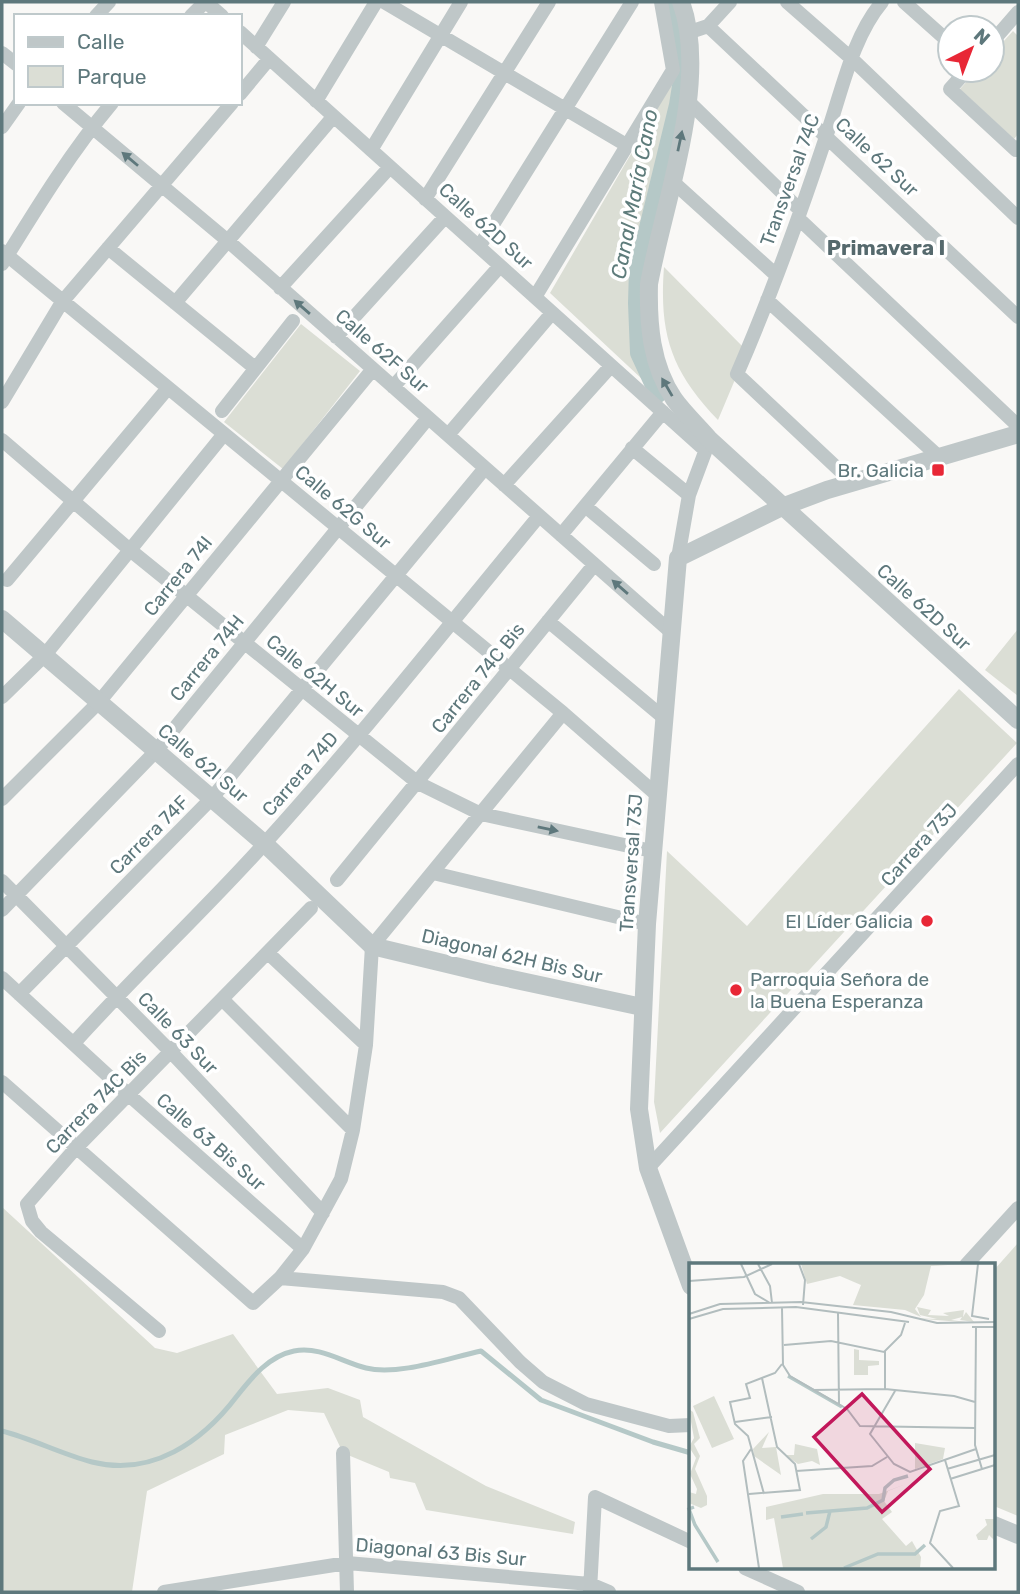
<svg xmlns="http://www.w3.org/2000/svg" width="1020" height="1594" font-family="Rubik,sans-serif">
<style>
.green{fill:#dbded5}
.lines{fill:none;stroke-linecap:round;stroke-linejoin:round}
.stream{stroke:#b5c8c7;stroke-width:5}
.canal{stroke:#b5c8c7;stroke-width:18}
.minor{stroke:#bfc7c8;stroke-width:14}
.tertiary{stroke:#bfc7c8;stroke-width:18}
.oneway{fill:#5e787c}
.poi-dot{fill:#e82736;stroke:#fff;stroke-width:2.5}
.labels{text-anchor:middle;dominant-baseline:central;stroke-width:7;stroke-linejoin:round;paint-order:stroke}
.street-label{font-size:19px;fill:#5e787c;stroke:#fff}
.poi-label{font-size:19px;fill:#5e787c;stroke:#fff;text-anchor:end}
.water-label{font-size:21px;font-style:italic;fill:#5e7c7b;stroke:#fff}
.neighbourhood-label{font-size:21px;font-weight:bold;fill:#55696d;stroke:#fff}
.inset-river{fill:none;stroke:#b5c8c7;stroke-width:3.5}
.inset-road{fill:none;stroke:#b2bdbe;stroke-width:2}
.view{fill:#c2185b;fill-opacity:0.15;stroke:#c2185b;stroke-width:3.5}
.inset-edge{fill:none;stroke:#5e787c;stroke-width:3.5}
</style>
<rect width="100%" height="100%" fill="#f9f8f6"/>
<!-- green -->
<path class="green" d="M 1013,31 L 1018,36 L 1018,134 L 1014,139 L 960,89 L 977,70 L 992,70 L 992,54 Z
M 685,61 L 678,105 L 638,269 L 639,353 L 658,394 L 550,293 Z
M 664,267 L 747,351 L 718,420 C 671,371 659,334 664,267 Z
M 301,324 L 360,371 L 283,469 L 224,422 Z
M 1018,629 L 1018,696 L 985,670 Z
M 959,689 L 1017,743 L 660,1133 L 654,1102 L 667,851 L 747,926 Z
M 2,1207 L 155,1348 L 177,1353 L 233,1334 L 277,1394 L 328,1388 L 360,1400 L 363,1417 L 486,1486 L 575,1522 L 573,1534 L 426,1510 L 415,1483 L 390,1478 L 389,1472 L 343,1453 L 324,1413 L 288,1410 L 225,1435 L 224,1454 L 147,1491 L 132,1592 L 2,1592 Z
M 1018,1243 L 1018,1516 L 994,1506 L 994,1270 Z"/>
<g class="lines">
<!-- stream -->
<path class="stream" d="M 2,1431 C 33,1439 61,1454 92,1462 C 152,1477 202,1442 237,1396 C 252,1377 269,1356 294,1351 C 320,1346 342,1362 366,1368 C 398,1376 448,1358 481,1351 L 541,1400 L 653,1442 L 691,1453"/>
<!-- canal -->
<path class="canal" d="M 658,394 L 639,353 L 637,303 L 638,269 L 678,105 L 685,61 L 668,2"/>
<!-- minor -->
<path class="minor" d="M 206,2 L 222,16
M 384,2 L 628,146
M 787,2 L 852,59 L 1018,218
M 904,2 L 950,43
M 96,16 L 109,2
M 191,16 L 205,2
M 708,26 L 1018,317
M 240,32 L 705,450
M 690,32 L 708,26 L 730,2
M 992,42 L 1018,12
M 256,47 L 284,2
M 2,53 L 16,64
M 967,70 L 950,89 L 1016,150 L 1018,147
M 240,94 L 269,59
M 316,101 L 376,2
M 689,102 L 800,210
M 63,103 L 228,241 L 671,632
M 2,127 L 19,103
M 371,150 L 461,2
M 672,181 L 776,275
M 425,199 L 549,2
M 798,218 L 1018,426
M 479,247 L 632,2
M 108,248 L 255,368
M 2,251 L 563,713 L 657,795
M 2,264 C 36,209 70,153 112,103
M 280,288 L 390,167
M 535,297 L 673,70 L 661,2
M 767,300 L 939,457
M 175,303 L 333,117
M 336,337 L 445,217
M 393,387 L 500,266
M 2,402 L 62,302 L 232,103
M 222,411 L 293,321
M 448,435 L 552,313
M 2,440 L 130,550 L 418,783 L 481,814 L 652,851
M 632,448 L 689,495
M 852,482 L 737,374 C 771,296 800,215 827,134 C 842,91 852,38 882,2
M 504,485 L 611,366
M 585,506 L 654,564
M 561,535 L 663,412
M 678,558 L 689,495 L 708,444
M 7,580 L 168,388
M 548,621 L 664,718
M 2,697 L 44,656 L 224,434
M 2,799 L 99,702 L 373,369
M 433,873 L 647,924
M 337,880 L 594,565
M 2,881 L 171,1052 L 323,1213
M 2,910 L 156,751 L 428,418
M 268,953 L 366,1045
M 2,978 L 129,1095 L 303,1249
M 19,994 L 212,798 L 485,468
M 223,1000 L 353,1130
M 74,1043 C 136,974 204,911 265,843 C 361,737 449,625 539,516
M 2,1082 L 253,1303 L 280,1278 L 303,1249 L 341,1179 L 353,1130 L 366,1045 L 372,946 L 563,713
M 648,1168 L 1018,764
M 966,1265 L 1018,1208
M 280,1278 L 443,1292 L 459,1298 L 520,1362 L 543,1382 L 586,1404 L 669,1426 L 691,1425
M 159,1331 L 41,1232 L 32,1221 L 27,1204 L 75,1149 L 311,908
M 343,1453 L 347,1592
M 745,1568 L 798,1592
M 590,1591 L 595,1497 L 691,1542
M 164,1592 L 347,1563 L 590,1584 L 609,1592"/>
<!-- tertiary -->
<path class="tertiary" d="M 681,2 C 710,81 664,202 649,284 C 648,324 651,365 674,399 C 684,413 698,426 710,440 L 1018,720
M 2,619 L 265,844 L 372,946 L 493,975 L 642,1007
M 691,1286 L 648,1168 L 639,1109 L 647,924 L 678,558 L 782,507 L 827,490 L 1018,434
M 994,1525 L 1018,1535"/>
</g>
<!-- one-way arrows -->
<defs><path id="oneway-solid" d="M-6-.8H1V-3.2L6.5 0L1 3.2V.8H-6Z" transform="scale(1.75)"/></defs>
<g class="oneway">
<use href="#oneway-solid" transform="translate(680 141) rotate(-78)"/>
<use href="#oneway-solid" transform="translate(130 159) rotate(-140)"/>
<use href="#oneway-solid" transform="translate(302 307) rotate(-139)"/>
<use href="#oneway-solid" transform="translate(667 387) rotate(-120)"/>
<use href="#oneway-solid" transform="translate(620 587) rotate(-139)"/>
<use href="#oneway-solid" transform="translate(548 829) rotate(12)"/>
</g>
<!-- markers -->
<g class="poi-dot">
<rect x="931" y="463" width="14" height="14" rx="3.5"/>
<circle cx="927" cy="921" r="7"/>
<circle cx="736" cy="990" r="7"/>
</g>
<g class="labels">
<!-- street labels -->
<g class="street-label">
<text transform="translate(877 157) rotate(43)">Calle 62 Sur</text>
<text transform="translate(790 180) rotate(-70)">Transversal 74C</text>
<text transform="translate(486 226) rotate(42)">Calle 62D Sur</text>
<text transform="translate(382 351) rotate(41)">Calle 62F Sur</text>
<text transform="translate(343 507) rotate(40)">Calle 62G Sur</text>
<text transform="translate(178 576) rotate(-51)">Carrera 74I</text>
<text transform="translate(924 607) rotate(42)">Calle 62D Sur</text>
<text transform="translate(207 658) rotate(-51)">Carrera 74H</text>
<text transform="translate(315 676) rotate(39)">Calle 62H Sur</text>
<text transform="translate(478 678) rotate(-51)">Carrera 74C Bis</text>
<text transform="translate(203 763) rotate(40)">Calle 62I Sur</text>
<text transform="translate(300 774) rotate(-49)">Carrera 74D</text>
<text transform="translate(149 835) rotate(-45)">Carrera 74F</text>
<text transform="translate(919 845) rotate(-48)">Carrera 73J</text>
<text transform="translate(631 863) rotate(-86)">Transversal 73J</text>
<text transform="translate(512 956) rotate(13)">Diagonal 62H Bis Sur</text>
<text transform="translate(178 1033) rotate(46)">Calle 63 Sur</text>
<text transform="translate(96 1102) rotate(-46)">Carrera 74C Bis</text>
<text transform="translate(211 1142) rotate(41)">Calle 63 Bis Sur</text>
<text transform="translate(441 1552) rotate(5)">Diagonal 63 Bis Sur</text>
</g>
<!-- poi labels -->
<g class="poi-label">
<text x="924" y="470">Br. Galicia</text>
<text x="913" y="921">El Líder Galicia</text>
<text x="750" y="979" text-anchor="start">Parroquia Señora de<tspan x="750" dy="22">la Buena Esperanza</tspan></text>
</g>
<!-- water labels -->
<g class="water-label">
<text transform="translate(634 194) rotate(-79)">Canal María Cano</text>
</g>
<!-- neighbourhood labels -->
<g class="neighbourhood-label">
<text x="886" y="247">Primavera I</text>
</g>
</g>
<!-- overview -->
<g transform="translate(689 1263)">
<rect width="306" height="306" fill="#f9f8f6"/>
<path d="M 112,1 L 242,2 L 276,1 L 242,3 L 235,32 L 226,46 L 232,54 L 216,47 L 164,42 L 172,22 L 151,13 L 118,21 ZM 228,44 L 242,47 L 239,52 L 260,53 L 254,50 L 275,47 L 274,54 L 277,49 L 285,59 L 271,57 L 273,54 L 262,57 L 284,60 L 223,55 L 248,56 L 231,52 ZM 165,86 L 170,87 L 170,97 L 190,98 L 190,102 L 179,103 L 179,112 L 165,112 ZM 25,133 L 45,176 L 23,185 L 4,143 ZM 3,135 L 0,146 L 4,149 L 11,175 L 5,181 L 11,193 L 6,206 L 18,233 L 18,242 L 12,245 L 0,240 L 0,229 L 7,231 L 8,226 L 1,211 L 7,195 L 0,184 L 5,175 L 0,148 ZM 80,169 L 73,185 L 87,184 L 92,212 L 65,193 L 64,186 ZM 226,180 L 256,185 L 254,196 L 226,206 ZM 106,181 L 128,186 L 131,202 L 123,198 L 109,201 L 96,192 L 105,192 ZM 217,221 L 199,228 L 195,238 L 203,249 L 193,256 L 217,283 L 223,278 L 232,294 L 231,305 L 94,305 L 85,255 L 77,257 L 77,244 L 134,231 L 190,231 ZM 296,256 L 306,256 L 306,278 L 300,272 L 298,277 L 289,277 L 287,272 L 298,262 Z" fill="#dbded5"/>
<path class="inset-river" d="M 99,113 L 153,144M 5,244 L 0,246 L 6,262 L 29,299M 117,250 L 178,245 L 194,237 L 196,225 L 205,217 L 219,213M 92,254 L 114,251M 122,276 L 137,264 L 141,248M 155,305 L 189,291 L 226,291 L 236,282"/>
<path class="inset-road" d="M 52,1 L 66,31 L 81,40M 69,1 L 81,23 L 83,40M 110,1 L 116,17 L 114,42M 289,1 L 283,53 L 300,56M 0,18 L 55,14 L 83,1M 93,45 L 94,102 L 101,113 L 158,146 L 171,163 L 286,165M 149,50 L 150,142M 0,51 L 31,41 L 112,39 L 202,49 L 248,60 L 306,59M 0,56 L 34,46 L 107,44 L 220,59M 283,64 L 306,64M 287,64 L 286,182 L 293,206M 95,82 L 142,78 L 195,89 L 212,72 L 216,60M 196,88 L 196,126M 124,127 L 196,126 L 265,133 L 286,139M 206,128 L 181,171 L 205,201 L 221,209 L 287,186M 46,159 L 83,154M 62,186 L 54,198 L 70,305M 256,197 L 270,243 L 251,248 L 241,280 L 264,305M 258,206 L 306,192M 107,208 L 183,203 L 198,194M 261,216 L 306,202M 60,231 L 111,227 L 106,201 L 88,184 L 73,115M 75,231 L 59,173 L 46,161 L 41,139 L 61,135 L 57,121 L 86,110 L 93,101"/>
<path class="view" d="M 173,131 L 241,206 L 193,249 L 125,174 Z"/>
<rect width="306" height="306" class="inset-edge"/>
</g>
<!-- border -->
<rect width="1020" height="1594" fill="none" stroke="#5e787c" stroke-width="7"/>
<!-- legend -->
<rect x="14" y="14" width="228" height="91" fill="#ffffff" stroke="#bfc9cb" stroke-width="2"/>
<rect x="28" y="37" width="35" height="10" fill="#bfc7c8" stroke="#bfc9cb" stroke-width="2"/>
<text x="77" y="49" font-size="21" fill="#5e787c">Calle</text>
<rect x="28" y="66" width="35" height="21" fill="#dbded5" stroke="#bfc9cb" stroke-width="2"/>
<text x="77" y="84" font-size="21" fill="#5e787c">Parque</text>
<!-- north arrow -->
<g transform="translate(971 49) rotate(42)"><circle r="33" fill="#ffffff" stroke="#bfc9cb" stroke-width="2"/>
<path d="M0-5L12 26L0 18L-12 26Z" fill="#e82736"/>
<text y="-10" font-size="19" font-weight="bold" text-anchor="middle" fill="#5e787c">N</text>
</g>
</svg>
